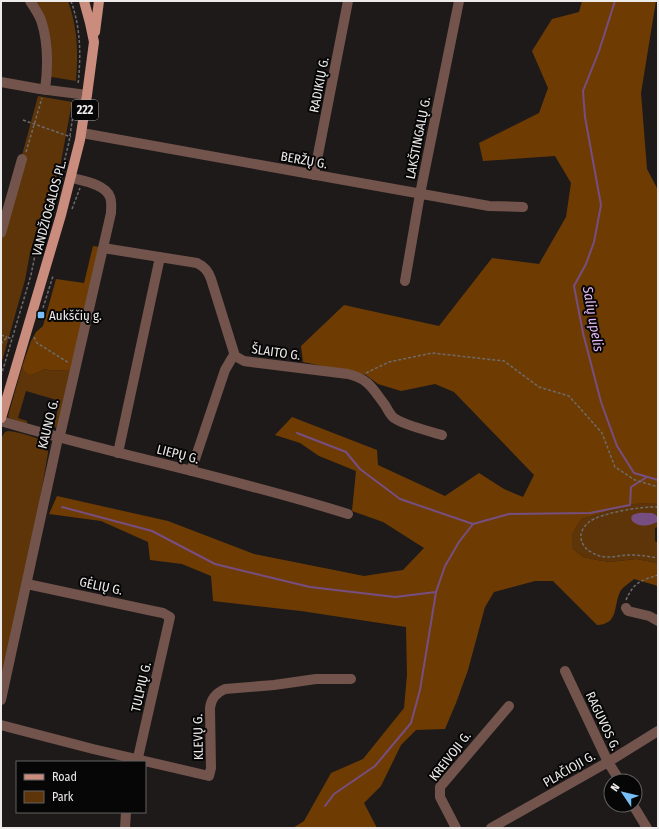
<svg xmlns="http://www.w3.org/2000/svg" width="659" height="829" font-family="'Fira Sans Condensed',sans-serif">
<style>
.green{fill:#5e3509}
.forest{fill:#6e3c03}
.water{fill:#774e82}
.lines{fill:none;stroke-linecap:round;stroke-linejoin:round}
.stream{stroke:#774e82;stroke-width:2}
.path{stroke:#6e6b6b;stroke-width:1.5;stroke-dasharray:3 2;stroke-linecap:butt}
.minor{stroke:#72544c;stroke-width:10}
.major{stroke:#ca8c7c;stroke-width:10}
.poi-dot{fill:#76c0f7;stroke:#070606;stroke-width:1.5}
.labels{text-anchor:middle;dominant-baseline:central;stroke-width:4;stroke-linejoin:round;paint-order:stroke}
.shield{fill:#070606;stroke:#a8a6a6;stroke-width:1}
.shield-label{font-size:12px;font-weight:bold;fill:#edeaea}
.street-label{font-size:13px;fill:#edeaea;stroke:#070606}
.poi-label{font-size:13px;fill:#edeaea;stroke:#070606;text-anchor:start}
.water-label{font-size:14px;font-style:italic;fill:#e9b9f7;stroke:#070606}
</style>
<rect width="100%" height="100%" fill="#1e1a1a"/>
<!-- green -->
<path class="green" d="M 30,1 L 68,1 C 78,29 78,52 76,81 L 46,76 L 44,37 Z
M 38,96 L 72,102 L 61,162 L 53,187 L 36,232 L 30,253 L 25,280 L 1,365 L 1,233 Z
M 22,367 L 24,371 L 32,375 L 45,369 C 55,373 64,368 74,371 L 57,430 L 54,425 L 60,401 L 26,391 L 18,418 L 27,421 L 27,423 L 26,424 L 9,418 L 8,416 Z
M 8,431 C 18,432 39,437 46,444 C 48,447 48,450 48,453 L 29,563 L 1,681 L 1,438 L 5,432 Z
M 653,503 L 658,503 L 658,527 L 655,528 L 655,541 L 658,543 L 658,563 L 636,559 L 610,562 L 597,560 L 583,557 L 572,548 L 572,535 L 581,519 L 633,504 Z"/>
<!-- forest -->
<path class="forest" d="M 582,1 L 656,1 L 641,93 L 647,169 L 658,190 L 658,503 L 633,504 L 581,519 L 572,535 L 572,548 L 583,557 L 597,560 L 610,562 L 636,559 L 658,563 L 658,586 L 634,579 C 630,583 622,587 620,592 C 613,607 619,624 597,625 L 553,581 L 535,581 L 494,592 L 485,607 L 468,670 L 456,703 L 445,729 L 416,730 L 401,745 L 381,786 L 364,803 L 377,828 L 293,828 L 304,821 L 331,773 L 363,759 L 404,708 L 407,675 L 406,627 L 301,611 L 213,601 L 211,576 L 182,564 L 150,560 L 148,542 L 101,521 L 49,514 L 57,496 L 168,521 L 254,554 L 364,576 L 403,570 L 424,548 L 383,522 L 352,511 L 356,471 L 319,456 L 300,443 L 275,435 L 292,417 L 377,450 L 378,465 L 445,496 L 479,473 L 504,489 L 523,497 L 534,475 L 454,392 L 435,384 L 401,391 L 378,384 L 366,375 L 303,362 L 301,346 L 344,305 L 439,326 L 492,258 L 539,264 L 566,217 L 571,183 L 555,156 L 483,161 L 479,143 L 539,113 L 548,88 L 532,51 L 552,19 L 579,12 Z
M 93,246 L 100,247 L 74,371 C 64,368 55,373 45,369 L 32,375 C 27,374 24,372 22,367 L 31,341 L 36,332 L 43,326 L 56,279 L 84,283 Z"/>
<!-- water -->
<path class="water" d="M 652,513 L 656,515 L 658,518 L 657,522 C 639,532 624,518 635,514 C 640,512 647,513 652,513 Z"/>
<g class="lines">
<!-- stream -->
<path class="stream" d="M 615,1 L 599,51 L 583,91 L 585,117 L 601,205 L 594,242 L 586,264 L 574,286 L 583,333 L 601,402 L 617,446 L 634,473 L 658,480
M 297,433 L 346,452 L 360,469 L 400,499 L 473,524
M 62,507 L 152,531 L 215,564 L 310,587 L 395,597 L 436,592
M 325,806 L 334,794 L 375,766 L 411,723 L 420,690 L 436,592 L 445,566 L 459,542 L 473,524 L 509,514 L 590,513 L 630,505 L 631,487 L 647,477"/>
<!-- path -->
<path class="path" d="M 71,1 C 81,29 81,56 78,85
M 23,120 L 71,137
M 26,152 L 42,98
M 72,209 L 80,188
M 37,249 C 45,242 47,232 45,222
M 43,308 L 53,276
M 1,335 L 7,337
M 34,337 L 37,343 L 69,363
M 1,344 L 7,337 L 12,339
M 366,373 L 389,362 L 432,353 L 504,361 L 539,387 L 569,396 L 602,433 L 615,467 L 635,480 L 658,487
M 1,376 L 31,275 L 39,235 L 59,183 L 69,142 L 75,102
M 658,507 C 643,506 600,513 589,522 C 585,525 582,530 581,534 C 580,542 585,549 591,552 C 607,562 618,554 633,555 C 642,555 650,557 658,558
M 626,600 C 634,582 640,581 658,575"/>
<!-- minor -->
<path class="minor" d="M 30,1 C 34,7 38,13 41,20 C 48,41 48,68 45,90
M 1,82 L 40,89 L 87,95
M 82,133 L 489,206 L 523,207
M 314,175 L 348,1
M 1,233 L 22,159
M 103,248 L 197,263 C 205,267 208,271 211,279 L 235,356 L 244,361 L 251,362 L 348,374 C 369,379 372,388 385,405 C 388,410 390,415 394,418 C 404,425 429,431 442,435
M 405,281 L 420,194 L 459,1
M 1,421 C 116,455 234,478 348,514
M 118,453 L 160,257
M 191,471 L 225,370 L 232,358 L 235,356
M 27,584 L 153,611 L 163,613 L 170,617 L 137,762
M 626,608 L 628,611 L 649,616 L 658,621
M 565,671 L 608,762 L 620,781
M 1,700 L 58,438 L 61,431 L 111,213 C 111,208 112,202 110,197 C 105,184 83,181 72,178
M 1,725 L 93,749 L 209,776 L 211,768 L 210,708 C 211,698 216,693 225,689 L 274,685 L 316,679 L 351,679
M 633,805 L 647,828
M 125,828 L 126,812
M 456,828 L 440,797 L 440,787 L 509,706
M 491,828 L 608,762 L 658,731"/>
<!-- major -->
<path class="major" d="M 95,32 L 99,1
M 1,418 L 61,215 L 80,140 L 87,95 L 94,42 L 90,23 L 84,1"/>
</g>
<!-- markers -->
<rect class="poi-dot" x="37" y="311" width="8" height="8" rx="2"/>
<g class="labels">
<!-- shield labels -->
<rect class="shield" x="72" y="100" width="26" height="20" rx="3"/>
<g class="shield-label">
<text x="85" y="110">222</text>
</g>
<!-- street labels -->
<g class="street-label">
<text transform="translate(319 85) rotate(-79)">RADIKIŲ G.</text>
<text transform="translate(418 138) rotate(-79)">LAKŠTINGALŲ G.</text>
<text transform="translate(304 160) rotate(10)">BERŽŲ G.</text>
<text transform="translate(49 208) rotate(-75)">VANDŽIOGALOS PL.</text>
<text transform="translate(276 352) rotate(8)">ŠLAITO G.</text>
<text transform="translate(48 424) rotate(-76)">KAUNO G.</text>
<text transform="translate(178 454) rotate(14)">LIEPŲ G.</text>
<text transform="translate(101 586) rotate(12)">GĖLIŲ G.</text>
<text transform="translate(141 687) rotate(-77)">TULPIŲ G.</text>
<text transform="translate(603 721) rotate(65)">RAGUVOS G.</text>
<text transform="translate(198 737) rotate(-91)">KLEVŲ G.</text>
<text transform="translate(450 756) rotate(-52)">KREIVOJI G.</text>
<text transform="translate(569 769) rotate(-30)">PLAČIOJI G.</text>
</g>
<!-- poi labels -->
<g class="poi-label">
<text x="49" y="315">Aukščių g.</text>
</g>
<!-- water labels -->
<g class="water-label">
<text transform="translate(593 319) rotate(80)">Salių upelis</text>
</g>
</g>
<!-- border -->
<rect width="659" height="829" fill="none" stroke="#edeaea" stroke-width="4"/>
<!-- legend -->
<rect x="16" y="761" width="130" height="52" fill="#070606" stroke="#636161"/>
<rect x="24" y="774" width="20" height="6" fill="#ca8c7c" stroke="#636161"/>
<text x="52" y="781" font-size="12" fill="#edeaea">Road</text>
<rect x="24" y="791" width="20" height="12" fill="#5e3509" stroke="#636161"/>
<text x="52" y="801" font-size="12" fill="#edeaea">Park</text>
<!-- north arrow -->
<g transform="translate(623 793) rotate(305)"><circle r="19" fill="#070606" stroke="#636161"/>
<path d="M0-3L7 15L0 10L-7 15Z" fill="#76c0f7"/>
<text y="-6" font-size="11" font-weight="bold" text-anchor="middle" fill="#edeaea">N</text>
</g>
</svg>
